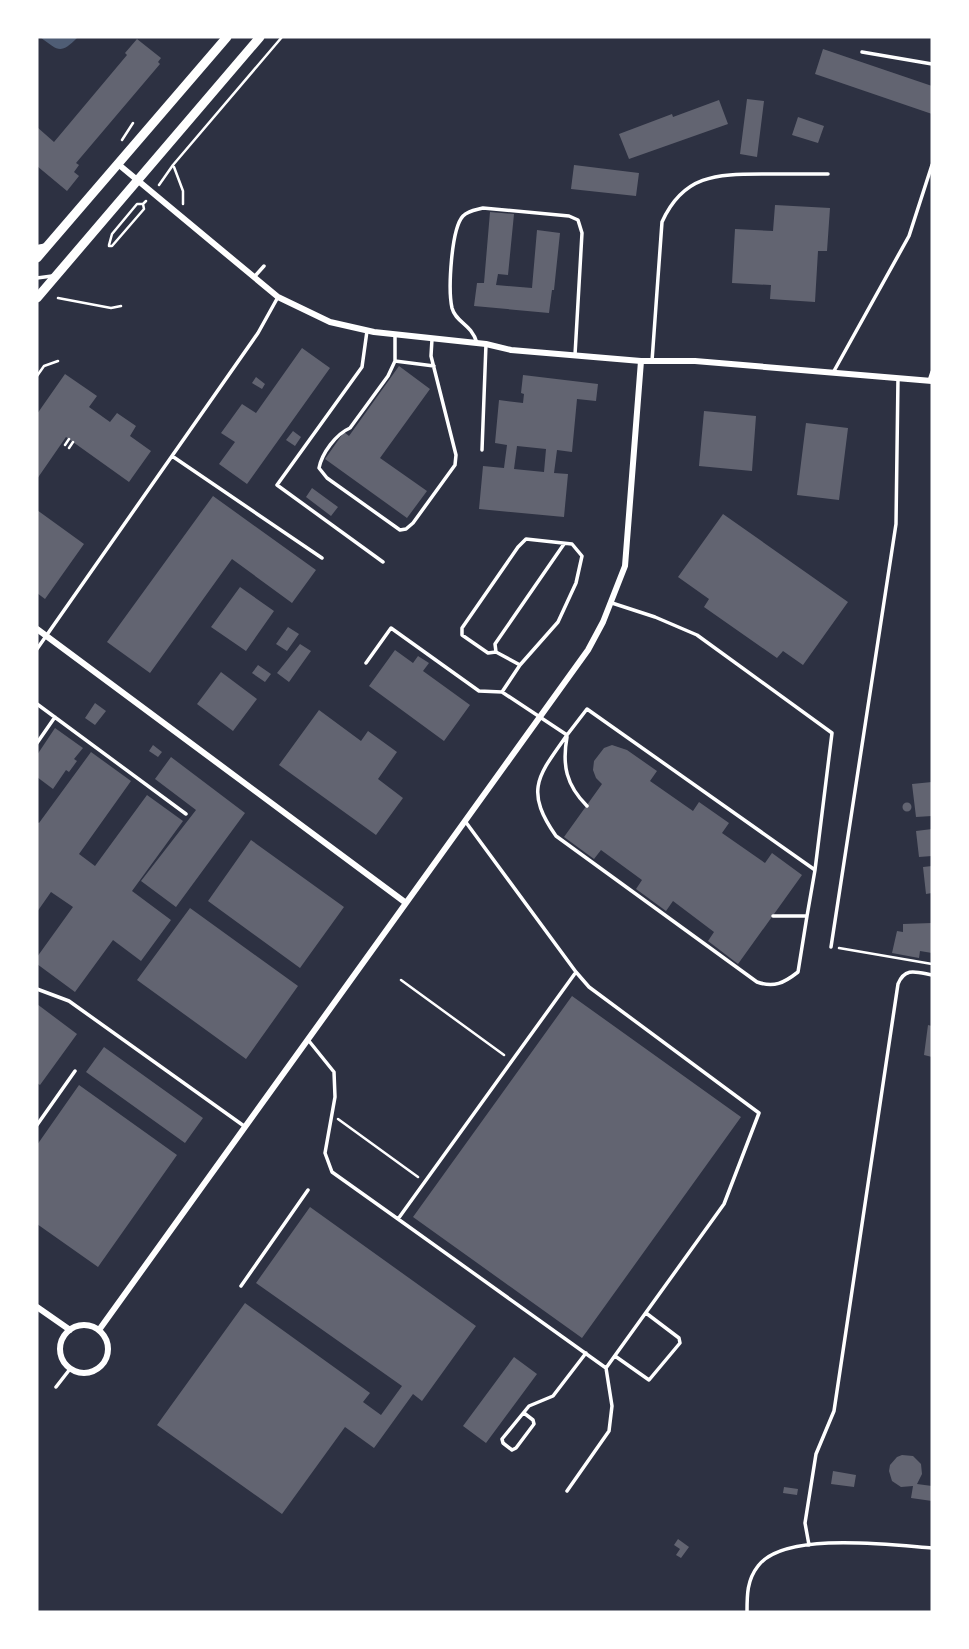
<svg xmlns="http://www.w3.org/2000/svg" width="969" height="1649" font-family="Inter,sans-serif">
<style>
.water{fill:#4f5d75}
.building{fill:#626471;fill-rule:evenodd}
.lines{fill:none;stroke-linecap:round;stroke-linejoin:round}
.path{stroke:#fff;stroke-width:2.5}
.service{stroke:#fff;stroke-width:3.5}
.minor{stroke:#fff;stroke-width:6}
.secondary{stroke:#fff;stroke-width:9}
</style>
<rect width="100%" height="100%" fill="#2d3142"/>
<!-- water -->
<path class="water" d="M 40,37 L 78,37 C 60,55 59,51 40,37 Z"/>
<!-- building -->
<path class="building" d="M 137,39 L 161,58 L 158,62 L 160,64 L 76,163 L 79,165 L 74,172 L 79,176 L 67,191 L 37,166 L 37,127 L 54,142 L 127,55 L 125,53 Z
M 823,49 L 932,86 L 932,114 L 815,74 Z
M 747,99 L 764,101 L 757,157 L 740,154 Z
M 719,100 L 728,124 L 629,159 L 619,134 L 672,114 L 673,117 Z
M 798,117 L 824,126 L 818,143 L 792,135 Z
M 574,165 L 639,173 L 636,196 L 571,189 Z
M 775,205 L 830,208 L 827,251 L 818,251 L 815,302 L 770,299 L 771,285 L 732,283 L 735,229 L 773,231 Z
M 490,212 L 514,214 L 508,275 L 498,274 L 496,285 L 532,288 L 537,230 L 560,233 L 554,290 L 552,290 L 549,313 L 474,306 L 477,283 L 484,283 Z
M 302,348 L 330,368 L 247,484 L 219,464 L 235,442 L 221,433 L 242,404 L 256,413 Z
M 399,366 L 430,389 L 380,458 L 427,491 L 407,518 L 325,459 L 344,432 L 349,436 Z
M 65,374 L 97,396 L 89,407 L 110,422 L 117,413 L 136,426 L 130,436 L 151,451 L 129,482 L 66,437 L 37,479 L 37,414 Z
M 523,375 L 598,384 L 596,401 L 577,399 L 572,452 L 557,450 L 554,473 L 568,474 L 564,517 L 479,509 L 483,466 L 504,468 L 507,445 L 495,443 L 499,400 L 523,403 L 524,394 L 521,393 ZM 517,446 L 546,449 L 544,472 L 514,469 Z
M 256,377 L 265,384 L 262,389 L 252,383 Z
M 704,411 L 756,416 L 752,471 L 699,466 Z
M 806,423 L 848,428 L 839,500 L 797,495 Z
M 293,431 L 301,437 L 295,446 L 286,440 Z
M 312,488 L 338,507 L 331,516 L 306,497 Z
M 213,496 L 316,570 L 292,603 L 232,559 L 150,673 L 107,642 Z
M 37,510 L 84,544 L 45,599 L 37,593 Z
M 723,514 L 848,602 L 803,665 L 783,651 L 777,658 L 704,607 L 709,599 L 678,577 Z
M 240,587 L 274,611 L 246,651 L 211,627 Z
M 288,627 L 299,634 L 287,651 L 276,644 Z
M 300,644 L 311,651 L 289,682 L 277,673 Z
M 395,650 L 413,663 L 418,656 L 429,663 L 423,671 L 470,705 L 444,741 L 369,686 Z
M 258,665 L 271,674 L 265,682 L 252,673 Z
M 221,672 L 257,699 L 233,731 L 197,704 Z
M 95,703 L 106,711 L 95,725 L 85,718 Z
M 319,710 L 361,741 L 368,731 L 397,752 L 378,779 L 403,798 L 376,835 L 279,765 Z
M 55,728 L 83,748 L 74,759 L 77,761 L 69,772 L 66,770 L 53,789 L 37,777 L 37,755 Z
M 153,745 L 162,752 L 158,757 L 149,751 Z
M 612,745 L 627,750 L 657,771 L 650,781 L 693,811 L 699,802 L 729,823 L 722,833 L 765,863 L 772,853 L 802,875 L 738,964 L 708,941 L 714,932 L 673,901 L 666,911 L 636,889 L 642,880 L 601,850 L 594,859 L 564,837 L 602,784 L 596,778 L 593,770 L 594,761 L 604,748 Z
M 91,752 L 131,781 L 79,854 L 95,866 L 147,795 L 183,821 L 132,891 L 171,920 L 141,961 L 113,940 L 75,992 L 37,964 L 37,957 L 73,907 L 51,892 L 37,912 L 37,822 L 39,823 Z
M 171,757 L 245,813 L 176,907 L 141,881 L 196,810 L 155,779 Z
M 932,782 L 932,816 L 916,817 L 912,784 Z
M902.5 807a4.5 4.5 0 1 1 9 0a4.5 4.5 0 1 1-9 0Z
M 932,829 L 932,856 L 919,857 L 916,831 Z
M 251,840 L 344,907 L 300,968 L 208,901 Z
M 932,866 L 932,893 L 926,894 L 923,867 Z
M 190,908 L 298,986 L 246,1059 L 137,980 Z
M 932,923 L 932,953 L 920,951 L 919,958 L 892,953 L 897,931 L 903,932 L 903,924 Z
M 572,996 L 741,1117 L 582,1338 L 413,1217 Z
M 37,1004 L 77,1034 L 40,1085 L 37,1083 Z
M 928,1025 L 932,1026 L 932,1057 L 924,1055 Z
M 104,1047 L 203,1118 L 185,1143 L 86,1072 Z
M 79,1085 L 177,1155 L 98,1267 L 37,1224 L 37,1145 Z
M 310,1207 L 476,1326 L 422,1401 L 413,1394 L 374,1448 L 345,1427 L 282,1514 L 157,1425 L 245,1303 L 370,1393 L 363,1402 L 381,1415 L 402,1386 L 256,1283 Z
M 514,1357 L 537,1374 L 486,1443 L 463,1426 Z
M 902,1455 L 913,1456 L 921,1464 L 922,1474 L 917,1484 L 932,1486 L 932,1501 L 911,1498 L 913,1486 L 901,1487 L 892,1481 L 889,1471 L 890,1465 L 897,1457 Z
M 833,1471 L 856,1475 L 854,1487 L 831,1484 Z
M 784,1487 L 798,1489 L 797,1495 L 783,1493 Z
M 678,1539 L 689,1547 L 681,1558 L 676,1555 L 680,1549 L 674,1545 Z"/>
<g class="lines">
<!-- path -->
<path class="path" d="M 122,140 L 133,123
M 174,167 L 183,191 L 183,204
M 159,185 L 173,165 L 282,37
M 109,245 L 112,234 L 137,204 L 143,204
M 109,246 L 112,246 L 144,209 L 143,204 L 146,201
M 58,298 L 111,308 L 121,306
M 37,376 L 44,366 L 58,361
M 65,445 L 69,439
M 69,448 L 73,442
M 839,948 L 932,964
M 401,980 L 504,1055
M 338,1119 L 418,1177"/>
<!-- service -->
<path class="service" d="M 862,52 L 932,64
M 255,276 L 264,266
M 37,278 L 52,276
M 367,331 L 362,367 L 277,485 L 383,562
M 395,335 L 395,361 L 388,376 L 350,428 C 336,434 322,453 319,468 L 327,478 L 400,530 L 406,529 L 413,523 L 455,465 L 456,455 L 431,356 L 432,339
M 477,343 C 471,323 456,323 452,308 C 448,290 451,229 463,216 C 469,210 476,210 483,208 L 569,216 L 578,220 L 582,233 L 575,355
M 395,361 L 434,366
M 652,361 L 662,222 C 683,175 716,174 762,174 C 784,174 806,174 828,174
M 834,371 L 909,236 L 932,165
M 929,381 L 932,372
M 482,450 L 486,344
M 172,456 L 322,558
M 37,649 L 258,333 L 278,297
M 496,652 L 495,644 L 564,544
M 366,663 L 391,628 L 479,691 L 502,692 L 567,735 L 587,709 L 815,870 L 832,733 L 697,635 L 655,617 L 612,603
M 502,692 L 520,665 L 558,622 L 576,583 L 582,556 L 572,544 L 526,539 L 518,547 L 462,628 L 462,635 L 488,653 L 496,652 L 520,665
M 37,704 L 186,814
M 567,735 C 538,776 524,790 556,836 L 757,982 C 774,988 784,983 798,972 L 807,916
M 567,737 C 562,765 566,785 587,806
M 37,743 L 55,717
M 773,916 L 807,916 L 815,870
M 831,947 L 896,524 L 898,378
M 37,989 L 69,1001 L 244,1126
M 309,1041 L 334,1072 L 335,1097 L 325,1153 L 332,1172 L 398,1219 L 576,972 L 465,821
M 37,1125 L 75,1071
M 398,1219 L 606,1368 L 724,1204 L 759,1113 L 589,987 L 576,972
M 241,1286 L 308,1190
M 615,1356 L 649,1380 L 680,1343 L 679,1338 L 646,1313
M 56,1387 L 70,1369
M 524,1413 L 533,1420 L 534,1424 L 516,1448 L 512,1450 L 503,1443 L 502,1439 L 529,1406 L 553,1396 L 586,1353
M 567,1491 L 609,1431 L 612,1406 L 606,1368
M 809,1545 L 805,1523 L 816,1454 L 834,1411 L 898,984 C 905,967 916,972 932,975
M 747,1612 C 747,1595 747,1580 758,1566 C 784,1531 892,1545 932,1548"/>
<!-- minor -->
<path class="minor" d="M 118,164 L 278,297 L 330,322 L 374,332 L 486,344 L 511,350 L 641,361 L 695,361 L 932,381
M 37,248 L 47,246
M 37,629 L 406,903
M 37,1307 L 70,1330
M60 1349a24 24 0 1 1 48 0a24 24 0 1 1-48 0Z
M 99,1330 L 588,650 L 603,622 L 625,566 L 641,361"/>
<!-- secondary -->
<path class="secondary" d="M 37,258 L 227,37
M 37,298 L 260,37"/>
</g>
<!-- border -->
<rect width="969" height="1649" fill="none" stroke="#ffffff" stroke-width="77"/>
</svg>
